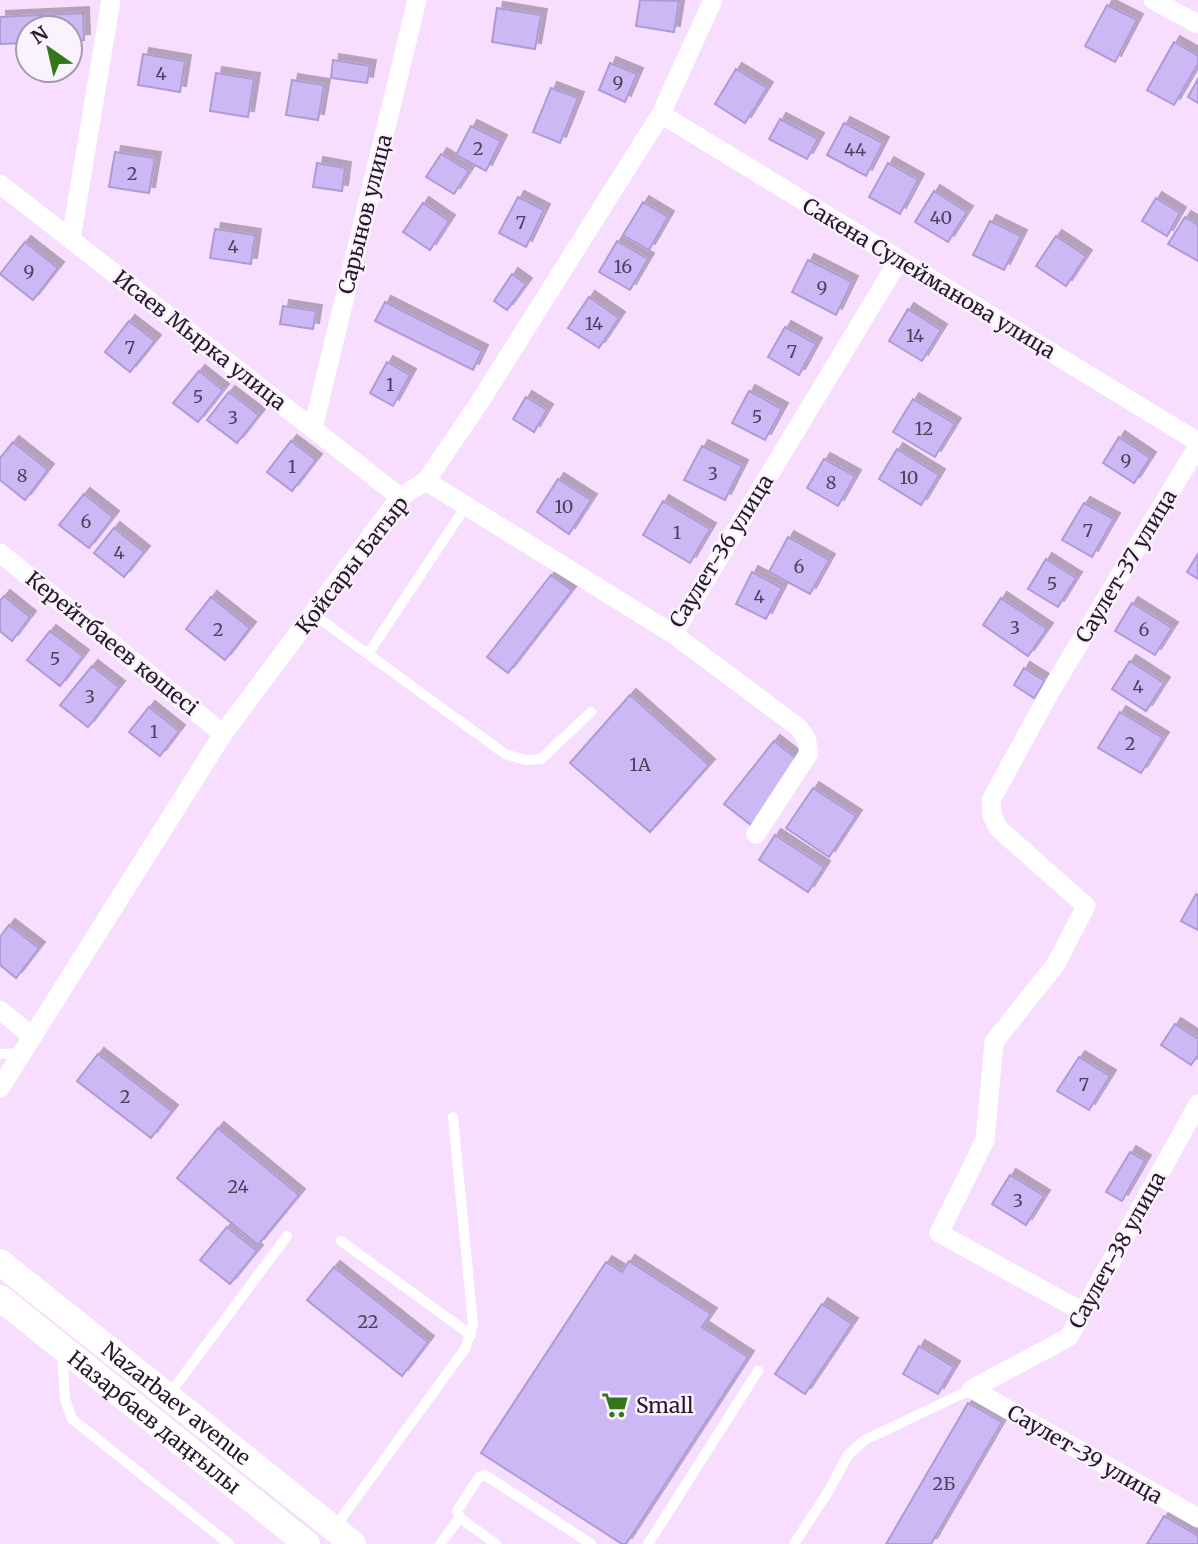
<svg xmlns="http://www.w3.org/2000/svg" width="1198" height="1544" font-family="Merriweather,serif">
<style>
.building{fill:#cbb8f4;stroke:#ae9bd6;stroke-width:2;filter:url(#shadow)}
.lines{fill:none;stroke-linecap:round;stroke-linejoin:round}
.service{stroke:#fff;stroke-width:10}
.minor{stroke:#fff;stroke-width:19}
.secondary{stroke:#fff;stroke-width:26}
.labels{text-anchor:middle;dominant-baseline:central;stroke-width:5;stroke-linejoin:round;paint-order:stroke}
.number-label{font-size:18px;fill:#4f3f5c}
.street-label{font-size:21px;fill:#26172a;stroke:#faf2fd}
.poi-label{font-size:21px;fill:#26172a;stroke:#faf2fd;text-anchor:start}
</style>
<defs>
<filter id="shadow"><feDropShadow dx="6" dy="-6" stdDeviation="0" flood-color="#0004"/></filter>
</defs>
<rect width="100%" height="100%" fill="#f7ddfe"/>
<!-- building -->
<path class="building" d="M 640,0 L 679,1 L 674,32 L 636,26 Z
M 1107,5 L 1137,20 L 1115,62 L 1085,46 Z
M 497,8 L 541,15 L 535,49 L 492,42 Z
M 83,13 L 84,40 L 70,41 L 70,28 L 28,28 L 28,43 L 0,44 L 0,17 Z
M 1174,42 L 1198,56 L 1198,64 L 1174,105 L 1147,90 Z
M 143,54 L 185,61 L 180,92 L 138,85 Z
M 333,60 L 370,66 L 367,83 L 331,78 Z
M 610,63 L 637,74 L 625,102 L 599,90 Z
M 736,69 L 767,88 L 745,123 L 715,104 Z
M 216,73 L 254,79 L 248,117 L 210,111 Z
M 1198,79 L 1198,103 L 1188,97 Z
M 292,80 L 324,85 L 318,120 L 286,115 Z
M 551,88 L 578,98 L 560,143 L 533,132 Z
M 780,119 L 818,139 L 807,159 L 769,139 Z
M 844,123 L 883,143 L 866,176 L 827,155 Z
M 471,126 L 501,141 L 486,171 L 456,155 Z
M 115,152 L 155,158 L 149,193 L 109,187 Z
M 441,154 L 469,171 L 454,194 L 426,177 Z
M 317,163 L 345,168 L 342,191 L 313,187 Z
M 888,163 L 918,180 L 900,214 L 869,197 Z
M 934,191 L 967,212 L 948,242 L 915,222 Z
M 518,197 L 544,210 L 526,247 L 499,233 Z
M 1156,198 L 1180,213 L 1167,236 L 1142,221 Z
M 643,202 L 668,217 L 649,250 L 623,235 Z
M 423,203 L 449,221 L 430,250 L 403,232 Z
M 1185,217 L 1198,225 L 1198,261 L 1168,244 Z
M 990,221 L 1021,236 L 1004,270 L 973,255 Z
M 215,229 L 255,235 L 251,264 L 210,258 Z
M 1056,236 L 1086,256 L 1066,286 L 1036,266 Z
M 617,241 L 648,259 L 630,290 L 599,272 Z
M 25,242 L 58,268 L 33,300 L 0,274 Z
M 808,260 L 852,282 L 836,315 L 792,292 Z
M 512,274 L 526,284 L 507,310 L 494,301 Z
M 589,297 L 619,318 L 599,348 L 568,328 Z
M 385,302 L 482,351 L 473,370 L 375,321 Z
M 283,306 L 316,311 L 313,329 L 280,324 Z
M 908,309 L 941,330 L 922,361 L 889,341 Z
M 129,321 L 155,341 L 130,372 L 105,352 Z
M 785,327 L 816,344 L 799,375 L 768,357 Z
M 387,362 L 410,375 L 393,406 L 370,393 Z
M 199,371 L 223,390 L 198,422 L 173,403 Z
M 749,391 L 782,409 L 765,440 L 732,423 Z
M 229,392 L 259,415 L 237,443 L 207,420 Z
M 526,397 L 547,410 L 534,432 L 513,419 Z
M 913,399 L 955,424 L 935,457 L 893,432 Z
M 1119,437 L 1150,458 L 1134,483 L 1103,463 Z
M 291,441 L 316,460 L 292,491 L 267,472 Z
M 13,442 L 48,470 L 25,500 L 0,480 L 0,458 Z
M 702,446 L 742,466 L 725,500 L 684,480 Z
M 897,449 L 939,475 L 921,505 L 879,479 Z
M 824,459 L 855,476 L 838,506 L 807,488 Z
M 558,479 L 591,500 L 569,534 L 537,512 Z
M 84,494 L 113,517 L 89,548 L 59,525 Z
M 663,501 L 710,529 L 690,563 L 643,535 Z
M 1084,503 L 1114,519 L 1092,557 L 1062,540 Z
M 114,528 L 144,552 L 124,577 L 94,553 Z
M 788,537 L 829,560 L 810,594 L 769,572 Z
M 1198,554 L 1198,579 L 1187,572 Z
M 1046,559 L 1076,578 L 1058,607 L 1028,589 Z
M 752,572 L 782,588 L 766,619 L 736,604 Z
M 551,575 L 572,590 L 508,673 L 487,657 Z
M 4,596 L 30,617 L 12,641 L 0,631 L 0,601 Z
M 211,597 L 250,628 L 225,660 L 186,629 Z
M 1001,598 L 1047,629 L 1028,656 L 983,625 Z
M 1132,603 L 1172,628 L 1155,655 L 1115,631 Z
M 50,631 L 83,656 L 60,686 L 27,660 Z
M 1130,661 L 1164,683 L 1146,711 L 1112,689 Z
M 92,666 L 119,687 L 88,727 L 60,705 Z
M 1024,668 L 1045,681 L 1034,698 L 1014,685 Z
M 630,695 L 709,765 L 650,832 L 570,763 Z
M 149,707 L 179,731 L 160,756 L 129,732 Z
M 1120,712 L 1163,738 L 1141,773 L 1098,748 Z
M 774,741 L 801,762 L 751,825 L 724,804 Z
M 813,788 L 856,816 L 829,857 L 786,828 Z
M 775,835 L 824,867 L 808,892 L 759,860 Z
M 1196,894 L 1198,895 L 1198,930 L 1181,921 Z
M 9,925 L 39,948 L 16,978 L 0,965 L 0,937 Z
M 1175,1024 L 1198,1039 L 1198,1055 L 1191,1065 L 1161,1045 Z
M 98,1054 L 172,1111 L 151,1138 L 77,1081 Z
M 1079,1057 L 1110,1076 L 1089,1110 L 1057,1091 Z
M 218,1128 L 299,1195 L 258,1245 L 177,1178 Z
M 1130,1152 L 1145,1161 L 1122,1201 L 1106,1192 Z
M 1010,1175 L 1044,1196 L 1026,1225 L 992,1204 Z
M 227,1227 L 257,1251 L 230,1284 L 200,1260 Z
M 629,1261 L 711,1314 L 702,1327 L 748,1357 L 626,1544 L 622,1544 L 481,1453 L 606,1262 L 622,1272 Z
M 334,1267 L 428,1342 L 402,1376 L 307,1300 Z
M 822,1304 L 852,1324 L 805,1394 L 775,1374 Z
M 919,1346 L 954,1367 L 938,1394 L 903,1374 Z
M 968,1403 L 1002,1422 L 931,1544 L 886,1544 Z
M 1164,1516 L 1198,1536 L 1198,1544 L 1147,1544 Z"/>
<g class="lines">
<!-- service -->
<path class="service" d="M 313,614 L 505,754 L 526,760 L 541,759 L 591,712
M 368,654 L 466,506
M 0,1054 L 22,1053
M 341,1241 L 471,1335
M 62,1352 L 65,1399 L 72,1419 L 229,1544
M 168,1396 L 287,1236
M 460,1518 L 457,1511 L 479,1477 L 485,1475 L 591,1544
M 335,1527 L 465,1349 L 473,1324 L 453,1117
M 440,1544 L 460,1518 L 496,1544
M 648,1544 L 758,1371
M 794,1544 L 828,1492 L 848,1455 L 865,1440 L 972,1389"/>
<!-- minor -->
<path class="minor" d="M 1153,0 L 1198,24
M 661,114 L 1198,442
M 0,184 L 400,497
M 71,239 L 111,0
M 313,428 L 417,0
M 426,481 L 673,634 L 899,260
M 0,553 L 223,734
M 673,634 L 798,727 L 806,738 L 809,753 L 756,834
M 0,1010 L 33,1037
M 0,1088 L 223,734 L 400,497 L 426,481 L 479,403 L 661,114 L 713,0
M 1083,1312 L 939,1233 L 985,1140 L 994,1042 L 1056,964 L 1086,906 L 998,828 L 992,815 L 991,800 L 1054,685 L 1198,446
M 972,1389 L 1069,1337 L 1198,1104
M 972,1389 L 1198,1518"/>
<!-- secondary -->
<g class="secondary">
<path id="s1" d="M 0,1262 L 353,1544"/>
<path id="s2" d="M 0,1298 L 307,1544"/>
</g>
</g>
<!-- icons -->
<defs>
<symbol id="supermarket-bare" viewBox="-9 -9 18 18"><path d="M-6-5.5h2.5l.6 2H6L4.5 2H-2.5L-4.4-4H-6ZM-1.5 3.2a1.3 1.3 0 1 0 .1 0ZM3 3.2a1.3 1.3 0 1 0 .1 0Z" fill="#32781a" stroke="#faf2fd" stroke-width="2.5" paint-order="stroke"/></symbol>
</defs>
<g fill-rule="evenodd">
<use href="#supermarket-bare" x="596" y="1386" width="38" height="38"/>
</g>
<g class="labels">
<!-- number labels -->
<g class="number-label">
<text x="161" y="73">4</text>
<text x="618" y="82">9</text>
<text x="478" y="148">2</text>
<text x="855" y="149">44</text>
<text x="132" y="173">2</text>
<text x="941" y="217">40</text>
<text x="521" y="222">7</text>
<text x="233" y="246">4</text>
<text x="623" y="266">16</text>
<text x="29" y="271">9</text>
<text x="822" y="287">9</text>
<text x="594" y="323">14</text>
<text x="915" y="335">14</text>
<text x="130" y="347">7</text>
<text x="792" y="351">7</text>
<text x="390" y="384">1</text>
<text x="198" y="396">5</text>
<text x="757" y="416">5</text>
<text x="233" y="417">3</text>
<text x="924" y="428">12</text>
<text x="1126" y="460">9</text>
<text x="292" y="466">1</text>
<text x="713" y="473">3</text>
<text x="22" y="475">8</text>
<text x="909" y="477">10</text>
<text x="831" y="482">8</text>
<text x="564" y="506">10</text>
<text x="86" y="521">6</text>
<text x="1088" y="530">7</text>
<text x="677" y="532">1</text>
<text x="119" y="552">4</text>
<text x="799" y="566">6</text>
<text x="1052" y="583">5</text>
<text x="759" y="596">4</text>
<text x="1015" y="627">3</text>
<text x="218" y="629">2</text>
<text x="1144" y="629">6</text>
<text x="55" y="658">5</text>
<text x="1138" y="686">4</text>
<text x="90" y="696">3</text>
<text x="154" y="731">1</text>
<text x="1130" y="743">2</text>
<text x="640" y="764">1А</text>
<text x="1084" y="1084">7</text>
<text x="125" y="1096">2</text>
<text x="238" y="1186">24</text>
<text x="1018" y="1200">3</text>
<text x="368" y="1321">22</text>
<text x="944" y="1483">2Б</text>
</g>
<!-- street labels -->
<g class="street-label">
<text transform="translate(365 214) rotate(-76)">Сарынов улица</text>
<text transform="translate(929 278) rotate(31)">Сакена Сулейманова улица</text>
<text transform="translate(200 340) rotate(38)">Исаев Мырка улица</text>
<text transform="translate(721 551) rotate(-58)">Саулет-36 улица</text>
<text transform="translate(352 565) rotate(-52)">Қойсары Батыр</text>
<text transform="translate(1126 566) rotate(-59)">Саулет-37 улица</text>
<text transform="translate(112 643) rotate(39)">Керейтбаеев көшесі</text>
<text transform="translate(1117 1250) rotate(-61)">Саулет-38 улица</text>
<text stroke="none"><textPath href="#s1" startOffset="226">Nazarbaev avenue</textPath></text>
<text stroke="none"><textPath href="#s2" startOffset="198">Назарбаев даңғылы</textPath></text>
<text transform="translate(1085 1454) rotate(30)">Саулет-39 улица</text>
</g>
<!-- poi labels -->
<g class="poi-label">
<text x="636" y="1405">Small</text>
</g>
</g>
<!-- north arrow -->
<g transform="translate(49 49) rotate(326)"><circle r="33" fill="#faf2fd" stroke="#a59aa9" stroke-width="2"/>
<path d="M0-5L12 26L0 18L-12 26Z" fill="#32781a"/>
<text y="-10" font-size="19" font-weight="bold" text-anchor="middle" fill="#26172a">N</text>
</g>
</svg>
